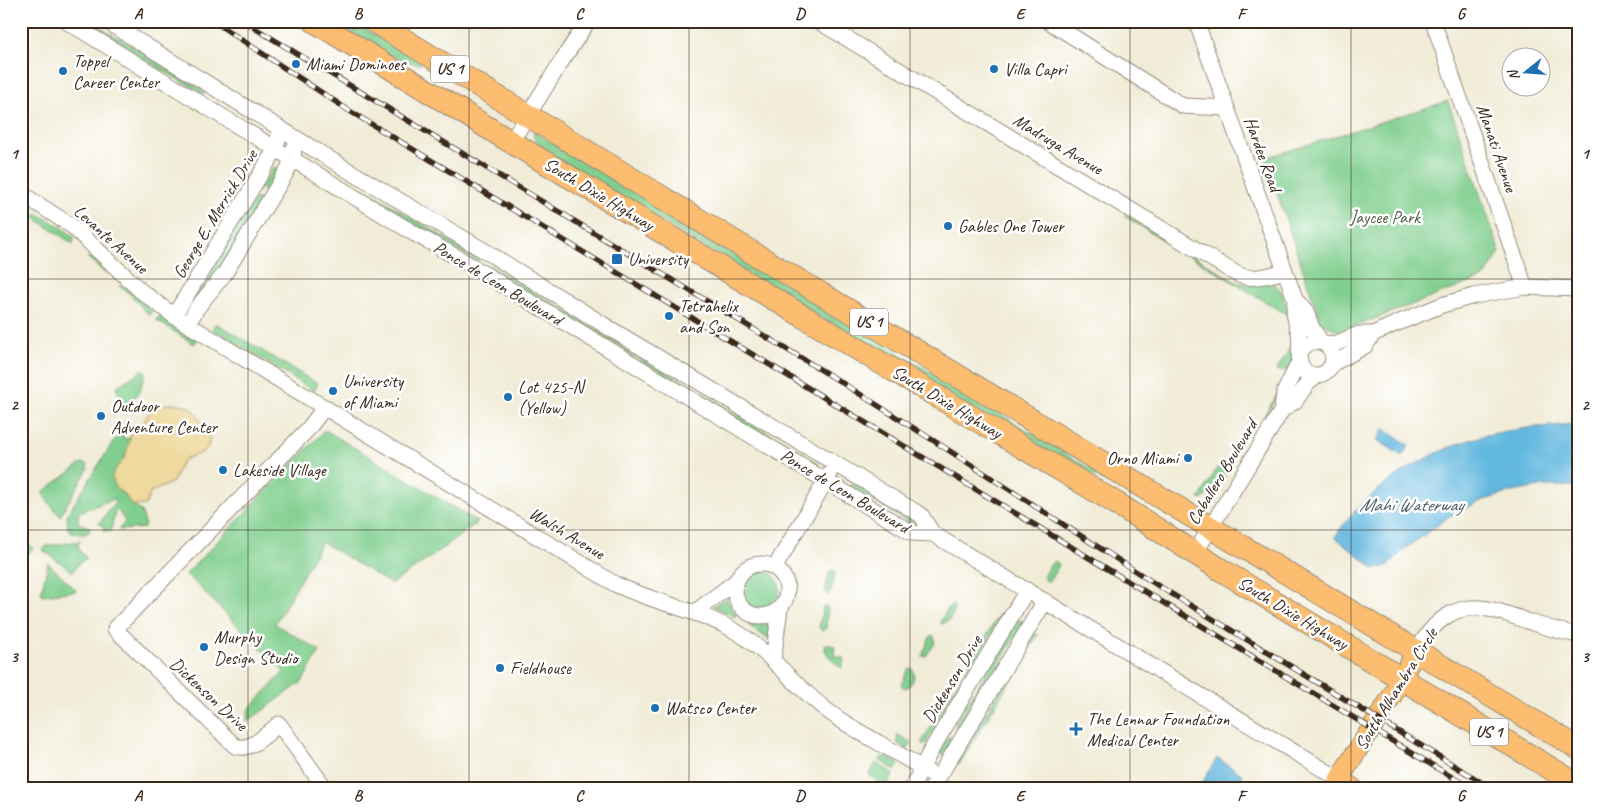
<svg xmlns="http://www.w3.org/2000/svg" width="1599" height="809" font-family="Caveat,sans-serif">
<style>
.green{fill:#80cf8e;stroke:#5e7c56}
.sand{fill:#eeda9e;stroke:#94825e}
.water{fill:#63b8df;stroke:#4f717e}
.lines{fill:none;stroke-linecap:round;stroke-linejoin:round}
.minor-casing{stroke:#968b7a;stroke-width:17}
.major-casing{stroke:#968b7a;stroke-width:21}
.highway-casing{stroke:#968b7a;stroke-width:24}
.minor{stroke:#fff;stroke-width:15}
.major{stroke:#fcbd6f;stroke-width:19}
.highway{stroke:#fcbd6f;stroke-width:22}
.rail-casing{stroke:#3b2a1e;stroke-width:5.5}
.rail{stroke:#fff;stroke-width:4;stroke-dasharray:11;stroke-linecap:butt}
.grid{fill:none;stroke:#3b2a1e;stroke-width:1;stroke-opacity:0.55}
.poi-dot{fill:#1f6fb2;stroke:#fff;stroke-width:2}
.labels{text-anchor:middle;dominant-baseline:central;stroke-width:5;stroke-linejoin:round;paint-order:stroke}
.shield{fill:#fff;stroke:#766a62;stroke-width:1}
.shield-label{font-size:16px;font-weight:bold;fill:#3b2a1e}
.poi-label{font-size:18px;fill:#3b2a1e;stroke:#fff;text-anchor:start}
.street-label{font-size:18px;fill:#3b2a1e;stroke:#fff}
.park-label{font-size:18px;fill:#505c40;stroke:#fff}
.water-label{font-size:19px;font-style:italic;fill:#495c62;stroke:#fff}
.neatline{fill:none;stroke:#3b2a1e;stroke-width:2}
.grid-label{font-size:16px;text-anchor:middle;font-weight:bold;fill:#3b2a1e}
</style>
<rect width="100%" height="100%" fill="#fff"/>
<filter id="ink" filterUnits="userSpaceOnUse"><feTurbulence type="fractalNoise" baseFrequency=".02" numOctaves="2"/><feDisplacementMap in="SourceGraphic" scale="10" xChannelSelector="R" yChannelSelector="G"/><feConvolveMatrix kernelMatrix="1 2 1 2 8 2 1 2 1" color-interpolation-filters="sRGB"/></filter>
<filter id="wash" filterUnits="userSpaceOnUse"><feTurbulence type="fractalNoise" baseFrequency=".0096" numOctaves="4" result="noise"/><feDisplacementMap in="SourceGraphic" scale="20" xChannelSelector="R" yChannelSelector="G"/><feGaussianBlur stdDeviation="1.12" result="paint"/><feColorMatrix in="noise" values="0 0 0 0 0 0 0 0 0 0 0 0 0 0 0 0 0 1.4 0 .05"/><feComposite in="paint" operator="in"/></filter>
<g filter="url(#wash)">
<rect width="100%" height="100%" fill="#f1ecd7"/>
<!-- green -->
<path class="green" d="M 80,21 L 91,21 L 206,92 L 203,94 Z
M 336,21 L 351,21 L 421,62 L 420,65 L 383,53 Z
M 1448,101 L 1500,252 L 1485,277 L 1340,332 L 1321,323 L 1265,158 Z
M 536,133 L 1106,478 L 1105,480 L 1072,469 L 544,150 L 533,136 L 533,134 Z
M 273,168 L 276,168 L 278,173 L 267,190 L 263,191 L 261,187 Z
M 357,189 L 366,190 L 479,258 L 477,262 Z
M 255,199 L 258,199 L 259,204 L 230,259 L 194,302 L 194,299 Z
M 38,214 L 61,227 L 74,237 L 73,244 L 33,217 Z
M 1125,214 L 1236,282 L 1252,285 L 1267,283 L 1275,284 L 1281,290 L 1288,313 L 1286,314 L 1124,216 Z
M 87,257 L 97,258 L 105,266 L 106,274 Z
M 490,265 L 818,463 L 816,467 L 487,269 Z
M 119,286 L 124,286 L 152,311 L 149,315 L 130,294 Z
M 159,316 L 197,340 L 194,344 L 156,320 Z
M 216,323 L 318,384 L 314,391 L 212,329 Z
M 1294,341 L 1296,342 C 1293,350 1292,365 1288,370 L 1281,371 L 1277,370 Z
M 142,369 L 146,372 L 139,393 L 128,403 L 123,403 L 117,390 L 117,386 L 140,372 Z
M 1279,391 L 1280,391 L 1241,456 L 1240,456 Z
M 325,430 L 478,522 L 434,555 L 391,584 L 322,542 L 275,624 L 320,651 L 302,682 L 247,722 L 249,709 L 284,672 L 186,574 Z
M 123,434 L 124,439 L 130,438 L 128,449 L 122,461 L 120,492 L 125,495 L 131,504 L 141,511 L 145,523 L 144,528 L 118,530 L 125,522 L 118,510 L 115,513 L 111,531 L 104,531 L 103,526 L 99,524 L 115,502 L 114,499 L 79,512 L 78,523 L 88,526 L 90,529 L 89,532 C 82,536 74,534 68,529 L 67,515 L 115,439 Z
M 1221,462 L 1225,472 L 1224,478 L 1202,500 L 1199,499 Z
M 82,463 L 87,464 L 88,469 L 60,516 L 45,498 L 43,492 Z
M 852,483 L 915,521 L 915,525 L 914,525 L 850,487 Z
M 80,541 C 75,549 82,553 87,558 L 78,564 L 73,572 L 44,551 L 43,549 L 47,546 Z
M 28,545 L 33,547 L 33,549 L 21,559 L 21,546 Z
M 1055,561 L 1059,564 L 1058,567 L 1050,580 L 1046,581 L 1043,578 C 1045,572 1050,563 1055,561 Z
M 48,563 L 76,590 L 76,591 L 42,595 L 41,593 Z
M 830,570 L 834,571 L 835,573 L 831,591 L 828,595 L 825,590 Z
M740 590a20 20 0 1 1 40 0a20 20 0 1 1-40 0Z
M 726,598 L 736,615 L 735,617 L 713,606 Z
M 953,604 C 956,613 950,622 942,624 L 940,622 L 950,605 Z
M 825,606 L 827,607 L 828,609 L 826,628 L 822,631 L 819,627 L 823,607 Z
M 1000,613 L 1003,615 L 925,745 L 921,743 Z
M 1018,620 L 1022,621 L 1023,624 L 959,729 L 956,728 L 955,723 Z
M 749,623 L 770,625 L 771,627 L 768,639 L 748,625 Z
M 1034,633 L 1038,635 L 959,765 L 956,763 Z
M 933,635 L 935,640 L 934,645 L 926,656 L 922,656 L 930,637 Z
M 824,644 L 835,646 L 834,656 L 844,658 L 842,668 C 834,663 824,654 824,644 Z
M 909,668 L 913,669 C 916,677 912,686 905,688 L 901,685 Z
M 897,734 L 912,743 L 907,750 L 898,744 Z
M 950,737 L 953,740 L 944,755 L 942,755 L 940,751 L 947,738 Z
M 882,757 L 888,757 L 899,764 L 895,770 L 879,760 Z
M 876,763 L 894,774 L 885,788 L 875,788 L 878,782 L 869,775 Z"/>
<!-- sand -->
<path class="sand" d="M 171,404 C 176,404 182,404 187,406 C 196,409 197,417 202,423 C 207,430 213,439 207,448 C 202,456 190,454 183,461 C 178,466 177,475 173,482 L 151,492 L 145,505 L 135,506 L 131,504 L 125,495 L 116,488 L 112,477 L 114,471 L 125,457 L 132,431 L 143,423 L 152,408 L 158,405 Z"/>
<!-- water -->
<path class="water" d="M 1578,424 L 1578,486 L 1545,486 L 1512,492 L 1481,501 L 1450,516 L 1406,548 L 1389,565 L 1375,569 L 1335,537 C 1365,489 1432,448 1487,435 C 1517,428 1547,426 1578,424 Z
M 1384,429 L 1409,445 L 1402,456 L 1377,440 Z
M 1217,758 L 1243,775 L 1236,788 L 1199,788 Z"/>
</g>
<g filter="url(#ink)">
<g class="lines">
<defs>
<path id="minor" d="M 66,21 L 415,234 L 455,256 L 912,533 L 933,534
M 106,21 L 346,169 L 490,254 L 614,331 L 921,515 L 933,534 L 1339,779
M 818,21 L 1235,273 C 1252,282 1268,275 1285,271
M 1048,21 L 1183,106 L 1227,108
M 1196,21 L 1295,299 L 1306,312 L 1312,328 L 1322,343
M 1433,21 L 1525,287
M 511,142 L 563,59 L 588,21
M 21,193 L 73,227 L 141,291 L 174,316 L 615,584 C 654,603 697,609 735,631 C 769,651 793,684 824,708 C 841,722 860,732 879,743 C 899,754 919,766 938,778
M 1295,299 C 1295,305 1293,312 1295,318 C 1296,323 1298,328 1299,333 C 1302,347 1292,372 1314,375 C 1319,376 1324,374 1328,370 C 1343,355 1321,328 1300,350
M 174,316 L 269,160 L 276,148 L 278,138
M 188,324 L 197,308 L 225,273 L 284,176 L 293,159 L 294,148
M 1325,344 L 1337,343 L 1359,334 L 1373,334 L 1395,324 L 1442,305 L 1474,296 L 1525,287 L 1578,289
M 1332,364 L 1365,346 L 1373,334
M 325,407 L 308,429 L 115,629 L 235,746 C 251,752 266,734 279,724 L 325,788
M 1282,410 L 1295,401 L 1308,383 L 1317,376
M 1195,553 L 1282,410 L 1284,393 L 1299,362
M735 590a26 26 0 1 1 52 0a26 26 0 1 1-52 0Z
M 775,567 L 830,474
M 695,612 L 736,581
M 1416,651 C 1425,638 1433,624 1447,616 C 1475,598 1505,614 1533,623 C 1548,628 1562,632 1578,635
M 773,660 L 780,608
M 912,788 L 930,752 L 1027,590
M 932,788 L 1045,601"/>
<path id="major" d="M 1353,788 L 1339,779 L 1392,696 L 1416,651"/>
<path id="highway" d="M 314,21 L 511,142 L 1116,503 L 1223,571 L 1578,785
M 373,21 L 758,256 L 1578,748"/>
</defs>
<!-- minor casing -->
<use href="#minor" class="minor-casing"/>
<!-- major casing -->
<use href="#major" class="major-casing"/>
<!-- highway casing -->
<use href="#highway" class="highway-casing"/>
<!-- minor -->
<use href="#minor" class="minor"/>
<!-- major -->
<use href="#major" class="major"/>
<!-- highway -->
<use href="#highway" class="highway"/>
<defs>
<path id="rail" d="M 213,21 L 348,110 L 1470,788
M 243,21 L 836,379 L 942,446 L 1157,585 L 1491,788"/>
</defs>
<!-- rail casing -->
<use href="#rail" class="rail-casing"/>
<!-- rail -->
<use href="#rail" class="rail"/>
</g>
</g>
<!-- grid -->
<path class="grid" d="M 248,21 L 248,788M 469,21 L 469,788M 689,21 L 689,788M 910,21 L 910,788M 1130,21 L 1130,788M 1351,21 L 1351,788M 21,279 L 1578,279M 21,530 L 1578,530"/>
<!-- markers -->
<g class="poi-dot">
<circle cx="296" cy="64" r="5"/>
<circle cx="994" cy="69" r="5"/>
<circle cx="63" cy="71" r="5"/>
<circle cx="948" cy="226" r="5"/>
<rect x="611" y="253" width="12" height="12" rx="2.5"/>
<circle cx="669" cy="316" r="5"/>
<circle cx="333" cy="391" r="5"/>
<circle cx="508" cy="397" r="5"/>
<circle cx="101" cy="416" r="5"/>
<circle cx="1188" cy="458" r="5"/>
<circle cx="223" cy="470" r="5"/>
<circle cx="204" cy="647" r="5"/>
<circle cx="500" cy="668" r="5"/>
<circle cx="655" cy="708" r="5"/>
<path d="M1073.5 721.5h5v5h5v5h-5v5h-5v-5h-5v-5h5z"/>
</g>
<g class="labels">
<!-- shield labels -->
<g class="shield">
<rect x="431" y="55.5" width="38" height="27" rx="4"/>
<rect x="850" y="308.5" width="38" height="27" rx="4"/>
<rect x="1470" y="718.5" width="38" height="27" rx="4"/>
</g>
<g class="shield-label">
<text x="450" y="69">US 1</text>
<text x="869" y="322">US 1</text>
<text x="1489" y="732">US 1</text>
</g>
<!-- poi labels -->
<g class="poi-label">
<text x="73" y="61">Toppel<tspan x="73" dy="21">Career Center</tspan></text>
<text x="306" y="64">Miami Dominoes</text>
<text x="1004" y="69">Villa Capri</text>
<text x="958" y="226">Gables One Tower</text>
<text x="628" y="259">University</text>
<text x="679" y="306">Tetrahelix<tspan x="679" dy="21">and Son</tspan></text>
<text x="343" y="381">University<tspan x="343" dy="21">of Miami</tspan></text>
<text x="518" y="387">Lot 425-N<tspan x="518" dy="21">(Yellow)</tspan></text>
<text x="111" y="406">Outdoor<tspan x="111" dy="21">Adventure Center</tspan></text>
<text x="1178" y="458" text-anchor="end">Orno Miami</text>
<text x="233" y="470">Lakeside Village</text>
<text x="214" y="637">Murphy<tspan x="214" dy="21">Design Studio</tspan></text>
<text x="510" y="668">Fieldhouse</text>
<text x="665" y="708">Watsco Center</text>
<text x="1087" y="719">The Lennar Foundation<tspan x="1087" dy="21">Medical Center</tspan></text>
</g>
<!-- street labels -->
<g class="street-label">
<text transform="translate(1058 144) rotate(31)">Madruga Avenue</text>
<text transform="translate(1497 148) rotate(71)">Manati Avenue</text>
<text transform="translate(1263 154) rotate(70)">Hardee Road</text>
<text transform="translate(599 194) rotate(31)">South Dixie Highway</text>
<text transform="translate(215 214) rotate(-59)">George E. Merrick Drive</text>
<text transform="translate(111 239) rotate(42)">Levante Avenue</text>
<text transform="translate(498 283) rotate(31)">Ponce de Leon Boulevard</text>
<text transform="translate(947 402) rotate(31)">South Dixie Highway</text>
<text transform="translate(1222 472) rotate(-59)">Caballero Boulevard</text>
<text transform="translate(845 491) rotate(31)">Ponce de Leon Boulevard</text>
<text transform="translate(567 533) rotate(31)">Walsh Avenue</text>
<text transform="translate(1293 613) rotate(31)">South Dixie Highway</text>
<text transform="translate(952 679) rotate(-59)">Dickenson Drive</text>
<text transform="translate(1396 689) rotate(-58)">South Alhambra Circle</text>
<text transform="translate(209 694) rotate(43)">Dickenson Drive</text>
</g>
<!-- park labels -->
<g class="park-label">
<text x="1385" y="217">Jaycee Park</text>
</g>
<!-- water labels -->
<g class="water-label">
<text x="1411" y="505">Mahi Waterway</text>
</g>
</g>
<!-- margin -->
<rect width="1599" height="809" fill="none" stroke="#fff" stroke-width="55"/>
<!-- north arrow -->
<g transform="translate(1526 72) rotate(253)"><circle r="24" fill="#ffffff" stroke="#b1aaa5"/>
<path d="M0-4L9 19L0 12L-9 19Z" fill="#1f6fb2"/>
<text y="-8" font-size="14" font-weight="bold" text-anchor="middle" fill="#3b2a1e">N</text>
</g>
<rect x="28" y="28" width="1544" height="754" class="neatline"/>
<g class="grid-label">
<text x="138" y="19">A</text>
<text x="358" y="19">B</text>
<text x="579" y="19">C</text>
<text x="800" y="19">D</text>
<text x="1020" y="19">E</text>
<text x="1241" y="19">F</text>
<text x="1461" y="19">G</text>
<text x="14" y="159">1</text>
<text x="1585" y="159">1</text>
<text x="14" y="410">2</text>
<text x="1585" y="410">2</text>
<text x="14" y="662">3</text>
<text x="1585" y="662">3</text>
<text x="138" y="801">A</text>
<text x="358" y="801">B</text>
<text x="579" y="801">C</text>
<text x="800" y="801">D</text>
<text x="1020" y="801">E</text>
<text x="1241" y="801">F</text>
<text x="1461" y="801">G</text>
</g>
</svg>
